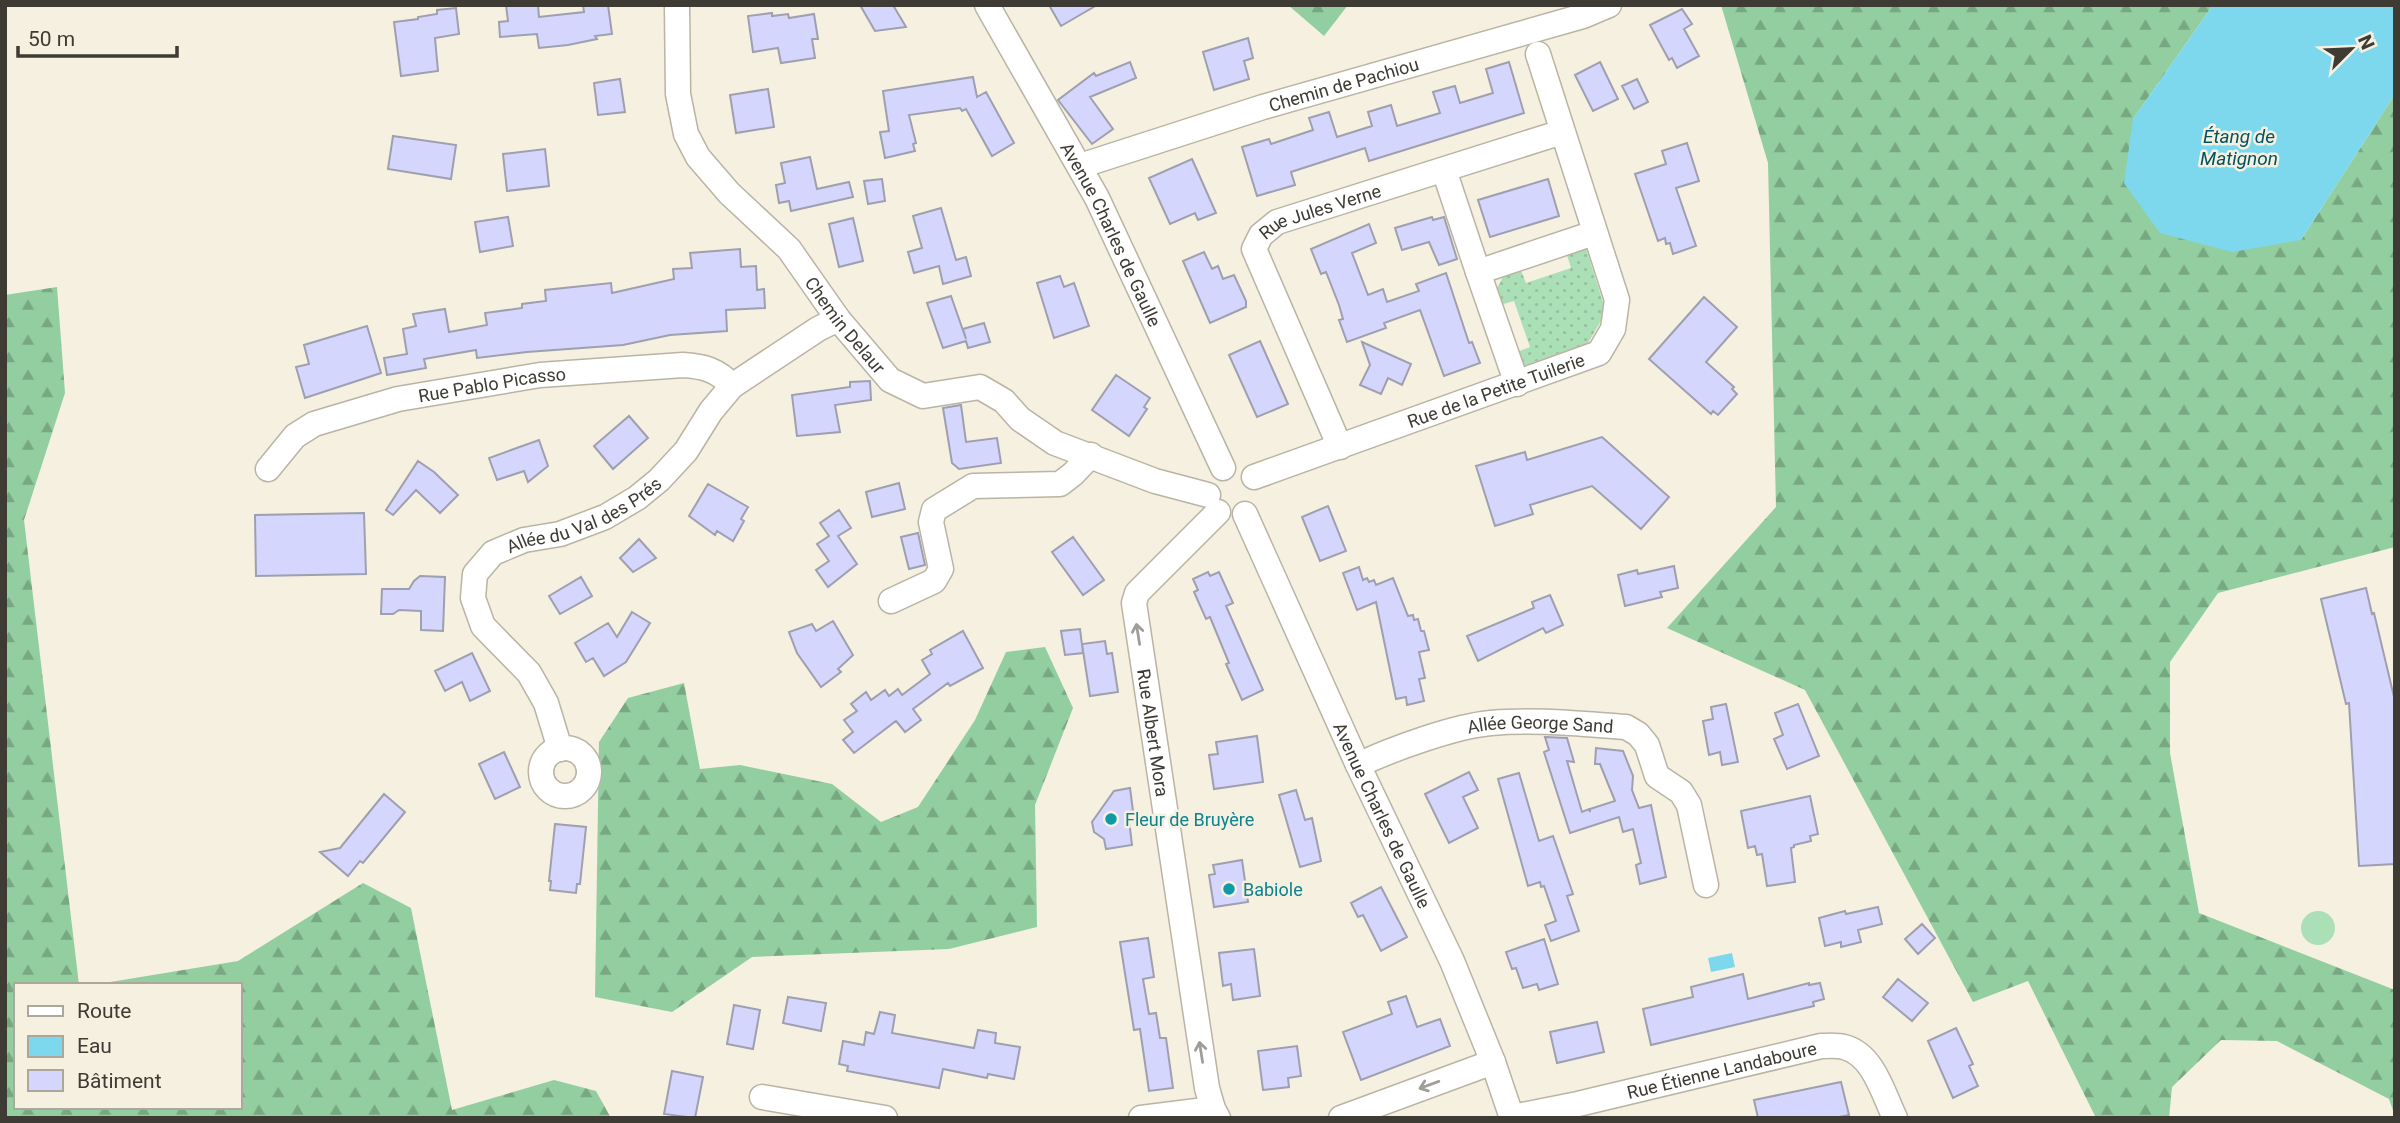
<svg xmlns="http://www.w3.org/2000/svg" width="2400" height="1123" font-family="Roboto,sans-serif">
<style>
.grass{fill:url(#grass-dots)}
.forest{fill:url(#forest-firs)}
.park{fill:#abdfb6}
.water{fill:#7ed8ed}
.building{fill:#d5d6fe;stroke:#9e9faf;stroke-width:2}
.lines{fill:none;stroke-linecap:round;stroke-linejoin:round}
.minor-casing{stroke:#b9b4a4;stroke-width:27}
.minor{stroke:#fff;stroke-width:24}
.oneway{stroke:#9e9d9a}
.culture-dot{fill:#0f9aa8;stroke:#f5f0df;stroke-width:2.5}
.labels{text-anchor:middle;dominant-baseline:central;stroke-width:5;stroke-linejoin:round;paint-order:stroke}
.street-label{font-size:18px;fill:#3d3b34;stroke:#f5f0df}
.culture-label{font-size:18px;fill:#0d838f;stroke:#f5f0df;text-anchor:start}
.water-label{font-size:19px;font-style:italic;fill:#005361;stroke:#f5f0df}
</style>
<defs>
<pattern id="grass-dots" width="8" height="8" patternUnits="userSpaceOnUse" patternTransform="scale(1.75)"><rect width="8" height="8" fill="#abdfb6"/><path d="M2 2h.1M6 6h.1" fill="none" stroke="#94c09d" stroke-width="1.8" stroke-linecap="round"/></pattern>
<pattern id="forest-firs" width="22" height="20" patternUnits="userSpaceOnUse" patternTransform="scale(1.75)"><rect width="22" height="20" fill="#92ce9f"/><path d="M5 1l3.5 6h-7zM16 11l3.5 6h-7z" fill="#78a882"/></pattern>
</defs>
<rect width="100%" height="100%" fill="#f5f0df"/>
<!-- grass -->
<path class="grass" d="M 1585,245 L 1606,312 L 1588,343 L 1520,367 L 1515,353 L 1530,347 L 1514,301 L 1500,305 L 1496,290 L 1505,273 L 1520,268 L 1526,283 L 1571,268 L 1566,252 Z"/>
<!-- forest -->
<path class="forest" d="M 1288,5 L 1348,5 L 1324,36 Z
M 1721,5 L 2213,5 L 2133,119 L 2301,240 L 2395,94 L 2395,547 L 2218,593 L 2170,662 L 2170,753 L 2199,913 L 2395,990 L 2395,1116 L 2389,1099 L 2277,1041 L 2221,1040 L 2172,1087 L 2169,1118 L 2096,1118 L 2028,981 L 1973,1002 L 1805,690 L 1667,628 L 1776,507 L 1768,163 Z
M 57,287 L 65,393 L 24,520 L 79,985 L 16,985 L 16,1107 L 240,1107 L 240,985 L 92,985 L 238,961 L 363,883 L 411,908 L 452,1110 L 554,1080 L 596,1091 L 611,1118 L 5,1118 L 5,295 Z
M 1045,647 L 1073,708 L 1035,805 L 1037,927 L 949,949 L 752,957 L 672,1012 L 595,997 L 599,742 L 628,698 L 684,683 L 700,769 L 740,765 L 832,784 L 881,822 L 918,807 L 975,720 L 1006,652 Z"/>
<!-- park -->
<path class="park" d="M2301 928a17 17 0 1 1 34 0a17 17 0 1 1-34 0Z"/>
<!-- water -->
<path class="water" d="M 2213,5 L 2395,5 L 2395,94 L 2301,240 L 2232,252 L 2160,233 L 2124,183 L 2133,119 Z
M 1732,953 L 1735,967 L 1711,972 L 1708,958 Z"/>
<!-- building -->
<path class="building" d="M 506,5 L 538,5 L 539,17 L 584,12 L 583,5 L 608,5 L 612,34 L 595,36 L 597,39 L 568,45 L 539,48 L 537,34 L 500,37 L 499,22 L 508,21 Z
M 860,5 L 893,5 L 906,27 L 875,31 Z
M 1049,5 L 1097,5 L 1061,26 Z
M 456,8 L 459,34 L 435,38 L 438,71 L 401,76 L 394,22 L 418,19 L 418,17 L 437,14 L 437,10 Z
M 1682,9 L 1692,24 L 1684,29 L 1699,56 L 1677,68 L 1672,58 L 1669,60 L 1650,25 Z
M 772,13 L 772,16 L 788,14 L 789,18 L 814,14 L 818,39 L 812,39 L 815,58 L 781,63 L 778,48 L 753,52 L 748,16 Z
M 1248,38 L 1253,58 L 1244,61 L 1249,79 L 1214,90 L 1203,52 Z
M 1130,62 L 1136,78 L 1090,97 L 1113,129 L 1092,144 L 1058,100 L 1094,73 L 1096,76 Z
M 1509,62 L 1524,113 L 1369,161 L 1365,148 L 1291,172 L 1295,185 L 1257,196 L 1242,147 L 1269,139 L 1271,144 L 1313,130 L 1309,118 L 1329,112 L 1337,137 L 1372,126 L 1368,112 L 1391,105 L 1397,126 L 1440,113 L 1433,92 L 1455,86 L 1460,103 L 1493,93 L 1486,69 Z
M 1600,62 L 1618,99 L 1593,111 L 1575,75 Z
M 973,77 L 977,97 L 986,92 L 1014,143 L 992,156 L 966,109 L 962,111 L 960,108 L 909,115 L 916,143 L 913,144 L 915,151 L 885,158 L 880,132 L 889,131 L 883,91 Z
M 620,79 L 625,112 L 598,115 L 594,83 Z
M 1637,79 L 1648,102 L 1634,109 L 1622,86 Z
M 768,89 L 774,127 L 736,133 L 730,95 Z
M 393,136 L 456,145 L 451,179 L 388,169 Z
M 1687,143 L 1699,181 L 1676,188 L 1696,246 L 1673,254 L 1670,243 L 1666,244 L 1665,238 L 1658,241 L 1635,174 L 1666,164 L 1662,151 Z
M 545,149 L 549,186 L 507,191 L 503,154 Z
M 810,157 L 817,189 L 849,182 L 853,197 L 791,211 L 789,201 L 779,203 L 776,185 L 785,183 L 781,163 Z
M 1192,159 L 1216,213 L 1198,220 L 1195,213 L 1170,224 L 1149,178 Z
M 882,179 L 885,201 L 868,204 L 864,181 Z
M 1548,179 L 1559,216 L 1490,237 L 1478,200 Z
M 941,208 L 956,260 L 966,257 L 971,276 L 943,284 L 939,266 L 914,273 L 908,252 L 922,248 L 913,216 Z
M 508,217 L 513,246 L 480,252 L 475,222 Z
M 1432,217 L 1433,220 L 1444,217 L 1457,259 L 1439,265 L 1429,242 L 1402,250 L 1395,228 Z
M 853,218 L 863,261 L 839,267 L 829,224 Z
M 1369,224 L 1376,243 L 1352,253 L 1368,295 L 1383,289 L 1387,302 L 1419,291 L 1416,284 L 1446,273 L 1469,343 L 1472,342 L 1480,363 L 1444,376 L 1420,310 L 1384,323 L 1386,328 L 1347,342 L 1339,320 L 1343,319 L 1339,305 L 1326,272 L 1321,274 L 1311,249 Z
M 740,249 L 741,267 L 756,266 L 757,290 L 764,289 L 765,308 L 726,310 L 727,331 L 670,335 L 623,345 L 527,352 L 477,358 L 476,350 L 424,359 L 426,368 L 387,375 L 384,358 L 407,354 L 403,329 L 416,326 L 413,314 L 445,309 L 449,332 L 487,325 L 485,313 L 522,308 L 522,304 L 546,301 L 545,290 L 611,283 L 612,293 L 674,279 L 673,269 L 692,268 L 690,253 Z
M 1204,252 L 1212,269 L 1218,266 L 1223,279 L 1234,275 L 1246,301 L 1246,307 L 1210,323 L 1183,261 Z
M 1060,276 L 1064,287 L 1074,283 L 1089,326 L 1054,338 L 1037,283 Z
M 951,296 L 966,339 L 963,329 L 984,323 L 990,342 L 968,348 L 966,341 L 943,348 L 927,303 Z
M 1704,297 L 1737,327 L 1706,362 L 1734,387 L 1732,389 L 1737,394 L 1718,415 L 1713,411 L 1711,414 L 1649,359 Z
M 367,326 L 381,373 L 305,398 L 296,367 L 309,364 L 304,345 Z
M 1260,341 L 1288,404 L 1257,417 L 1229,355 Z
M 1362,342 L 1411,364 L 1402,385 L 1388,378 L 1381,394 L 1360,385 L 1370,365 Z
M 1116,375 L 1150,398 L 1144,407 L 1147,409 L 1129,436 L 1092,410 Z
M 870,381 L 871,400 L 835,405 L 840,432 L 797,436 L 792,395 L 850,387 L 850,382 Z
M 961,405 L 966,442 L 997,438 L 1001,463 L 959,469 L 952,463 L 943,408 Z
M 629,416 L 648,438 L 613,469 L 594,446 Z
M 1602,437 L 1669,497 L 1641,529 L 1592,486 L 1530,505 L 1533,514 L 1495,526 L 1476,466 L 1525,452 L 1527,460 Z
M 539,440 L 548,466 L 528,482 L 524,471 L 497,480 L 489,458 Z
M 418,461 L 434,472 L 458,495 L 440,513 L 416,490 L 393,515 L 386,510 Z
M 899,483 L 905,509 L 872,517 L 866,492 Z
M 708,484 L 748,507 L 741,519 L 744,521 L 733,541 L 717,531 L 715,535 L 689,516 Z
M 1328,506 L 1346,551 L 1320,561 L 1302,517 Z
M 839,510 L 851,528 L 838,536 L 857,564 L 828,587 L 816,570 L 829,561 L 817,544 L 829,536 L 820,523 Z
M 364,513 L 366,574 L 256,576 L 255,515 Z
M 918,533 L 925,565 L 909,569 L 901,537 Z
M 1073,537 L 1104,580 L 1083,595 L 1052,552 Z
M 639,539 L 656,558 L 633,572 L 620,558 Z
M 1674,566 L 1678,588 L 1660,592 L 1662,597 L 1625,606 L 1618,575 L 1637,570 L 1638,574 Z
M 1359,567 L 1363,580 L 1367,578 L 1369,582 L 1374,580 L 1376,585 L 1393,578 L 1408,616 L 1413,615 L 1414,620 L 1418,619 L 1421,631 L 1424,631 L 1429,650 L 1419,652 L 1425,678 L 1419,679 L 1424,701 L 1407,705 L 1406,697 L 1396,699 L 1376,602 L 1357,610 L 1343,573 Z
M 1208,572 L 1210,576 L 1219,572 L 1233,603 L 1226,606 L 1263,690 L 1242,700 L 1226,664 L 1229,663 L 1210,617 L 1206,619 L 1194,592 L 1198,590 L 1193,579 Z
M 420,576 L 445,577 L 443,631 L 421,630 L 421,611 L 399,610 L 393,614 L 381,614 L 382,589 L 409,589 L 414,581 Z
M 581,577 L 592,596 L 560,614 L 549,596 Z
M 2366,588 L 2372,614 L 2374,613 L 2395,701 L 2395,864 L 2359,866 L 2349,703 L 2346,704 L 2321,599 Z
M 1550,595 L 1563,625 L 1546,633 L 1543,628 L 1478,661 L 1467,636 L 1534,608 L 1532,602 Z
M 632,612 L 650,623 L 626,662 L 604,676 L 593,658 L 586,662 L 575,643 L 608,623 L 617,637 Z
M 833,621 L 853,655 L 838,669 L 841,672 L 821,687 L 797,653 L 789,632 L 812,624 L 816,631 Z
M 1080,629 L 1083,653 L 1065,655 L 1061,631 Z
M 963,631 L 983,668 L 950,686 L 948,683 L 913,709 L 921,720 L 905,732 L 896,721 L 854,753 L 843,740 L 853,732 L 844,720 L 857,711 L 851,704 L 866,692 L 871,700 L 885,690 L 889,696 L 898,689 L 902,695 L 930,674 L 922,660 L 932,654 L 930,650 Z
M 1105,641 L 1107,654 L 1112,653 L 1118,692 L 1090,696 L 1082,644 Z
M 472,653 L 490,691 L 470,701 L 462,682 L 445,691 L 435,671 Z
M 1726,704 L 1738,762 L 1722,765 L 1720,752 L 1709,755 L 1703,721 L 1713,719 L 1711,707 Z
M 1798,704 L 1819,756 L 1787,769 L 1774,739 L 1783,735 L 1775,713 Z
M 1257,736 L 1263,782 L 1214,789 L 1209,755 L 1218,754 L 1216,742 Z
M 1545,737 L 1567,738 L 1574,762 L 1567,761 L 1582,812 L 1589,809 L 1590,812 L 1590,809 L 1615,801 L 1600,764 L 1595,764 L 1596,748 L 1623,751 L 1633,776 L 1632,790 L 1639,808 L 1651,805 L 1666,877 L 1640,884 L 1636,865 L 1641,863 L 1633,829 L 1623,832 L 1619,817 L 1570,833 L 1544,752 L 1549,750 Z
M 504,752 L 520,787 L 495,799 L 479,764 Z
M 1469,772 L 1478,790 L 1463,797 L 1478,828 L 1449,843 L 1425,794 Z
M 1519,773 L 1539,841 L 1553,836 L 1573,894 L 1567,896 L 1579,931 L 1551,941 L 1545,925 L 1556,921 L 1544,886 L 1541,887 L 1540,882 L 1528,886 L 1498,779 Z
M 1130,788 L 1133,811 L 1128,812 L 1132,845 L 1106,849 L 1104,839 L 1094,832 L 1092,822 L 1114,791 Z
M 1296,790 L 1305,820 L 1312,818 L 1321,861 L 1300,867 L 1279,795 Z
M 384,794 L 405,812 L 363,863 L 360,861 L 348,876 L 320,852 L 340,848 Z
M 1810,796 L 1818,834 L 1810,836 L 1811,841 L 1794,845 L 1794,847 L 1791,848 L 1795,882 L 1767,886 L 1762,854 L 1757,855 L 1755,846 L 1748,848 L 1741,811 Z
M 555,824 L 586,827 L 580,884 L 577,884 L 576,893 L 550,890 L 551,881 L 549,881 Z
M 1242,860 L 1248,902 L 1214,907 L 1209,875 L 1215,874 L 1213,865 Z
M 1381,887 L 1407,937 L 1381,951 L 1363,915 L 1358,917 L 1351,903 Z
M 1878,907 L 1882,924 L 1858,930 L 1861,942 L 1841,947 L 1841,942 L 1825,946 L 1819,918 L 1845,911 L 1846,914 Z
M 1922,924 L 1935,938 L 1918,954 L 1905,939 Z
M 1148,938 L 1154,977 L 1143,979 L 1149,1014 L 1156,1013 L 1160,1038 L 1166,1038 L 1173,1088 L 1149,1091 L 1140,1029 L 1134,1030 L 1120,942 Z
M 1544,939 L 1558,984 L 1539,990 L 1537,984 L 1523,988 L 1516,968 L 1512,969 L 1506,952 Z
M 1254,949 L 1260,996 L 1233,1000 L 1231,984 L 1223,986 L 1219,953 Z
M 1743,974 L 1748,999 L 1809,983 L 1809,985 L 1820,983 L 1824,999 L 1813,1002 L 1814,1006 L 1651,1045 L 1643,1009 L 1693,997 L 1691,987 Z
M 1898,979 L 1928,1003 L 1912,1021 L 1883,997 Z
M 1406,996 L 1417,1027 L 1440,1019 L 1450,1046 L 1361,1080 L 1343,1032 L 1392,1014 L 1388,1002 Z
M 788,997 L 826,1003 L 821,1031 L 783,1023 Z
M 734,1005 L 760,1010 L 753,1049 L 727,1044 Z
M 880,1012 L 895,1015 L 892,1033 L 974,1048 L 978,1030 L 996,1033 L 995,1043 L 1020,1047 L 1014,1079 L 988,1074 L 987,1078 L 943,1069 L 939,1088 L 847,1071 L 848,1066 L 839,1064 L 843,1041 L 864,1045 L 866,1032 L 874,1034 Z
M 1597,1022 L 1604,1052 L 1557,1063 L 1550,1032 Z
M 1956,1028 L 1973,1064 L 1969,1066 L 1978,1086 L 1953,1098 L 1928,1041 Z
M 1297,1046 L 1301,1076 L 1288,1078 L 1289,1087 L 1263,1090 L 1258,1051 Z
M 672,1071 L 703,1077 L 695,1118 L 664,1114 Z
M 1841,1082 L 1849,1115 L 1835,1118 L 1758,1118 L 1754,1100 Z"/>
<g class="lines">
<defs>
<g id="minor">
<path id="s1" d="M 677,5 L 678,94 L 686,134 L 698,157 L 729,193 L 789,249 L 838,319 L 890,380 L 923,396 L 980,387 L 1004,401 L 1020,419 L 1055,443 L 1155,481 L 1208,495"/>
<path id="s2" d="M 987,5 L 1097,198 L 1223,468"/>
<path id="s3" d="M 1080,166 L 1263,107 L 1583,16 L 1609,5"/>
<path d="M 1444,170 L 1478,272"/>
<path d="M 1517,384 L 1478,272 L 1594,233"/>
<path id="s4" d="M 1340,447 L 1254,249 L 1261,235 L 1277,222 L 1562,132"/>
<path id="s5" d="M 268,469 L 295,436 L 314,424 L 398,399 L 540,375 L 683,365 C 703,366 718,370 732,386"/>
<path id="s6" d="M 1254,477 L 1599,353 L 1613,329 L 1617,300 L 1538,54"/>
<path id="s7" d="M 1218,512 L 1137,593 L 1134,603 L 1207,1088 L 1213,1109 L 1218,1118"/>
<path id="s8" d="M 1245,514 L 1358,765 L 1452,961 L 1493,1062 L 1512,1118"/>
<path d="M 891,601 L 934,581 L 941,569 L 931,522 L 934,510 L 973,486 L 1060,484 L 1073,474 L 1091,455"/>
<circle cx="565" cy="772" r="24"/>
<path id="s9" d="M 560,749 L 546,703 L 529,673 L 483,626 L 473,598 L 475,574 L 493,553 L 524,540 L 560,534 L 605,517 L 637,498 L 659,480 L 686,451 L 711,411 L 732,386 L 818,329 L 838,319"/>
<path id="s10" d="M 1358,765 C 1392,749 1455,726 1491,723 C 1535,719 1581,724 1626,727 L 1638,734 L 1647,745 L 1657,776 L 1681,792 L 1689,805 L 1706,885"/>
<path d="M 762,1097 L 885,1118"/>
<path id="s11" d="M 1512,1117 L 1578,1104 L 1821,1046 C 1828,1046 1837,1045 1844,1047 C 1873,1054 1883,1093 1895,1118"/>
<path d="M 1141,1118 L 1213,1109"/>
<path d="M 1341,1118 L 1493,1062"/>
</g>
</defs>
<!-- minor casing -->
<use href="#minor" class="minor-casing"/>
<!-- minor -->
<use href="#minor" class="minor"/>
</g>
<!-- one-way arrows -->
<defs><path id="oneway-shaft" d="M-6 0H5M1.5-3L5.5 0L1.5 3" fill="none" stroke-width="1.6" stroke-linecap="round" stroke-linejoin="round" transform="scale(1.75)"/></defs>
<g class="oneway">
<use href="#oneway-shaft" transform="translate(1138 634) rotate(-99)"/>
<use href="#oneway-shaft" transform="translate(1201 1052) rotate(-99)"/>
<use href="#oneway-shaft" transform="translate(1429 1085) rotate(160)"/>
</g>
<!-- markers -->
<g class="culture-dot">
<circle cx="1111" cy="819" r="7"/>
<circle cx="1229" cy="889" r="7"/>
</g>
<g class="labels">
<!-- street labels -->
<g class="street-label">
<text stroke="none"><textPath href="#s3" startOffset="276">Chemin de Pachiou</textPath></text>
<text stroke="none"><textPath href="#s4" startOffset="296">Rue Jules Verne</textPath></text>
<text stroke="none"><textPath href="#s2" startOffset="261">Avenue Charles de Gaulle</textPath></text>
<text stroke="none"><textPath href="#s1" startOffset="380">Chemin Delaur</textPath></text>
<text stroke="none"><textPath href="#s5" startOffset="248">Rue Pablo Picasso</textPath></text>
<text stroke="none"><textPath href="#s6" startOffset="257">Rue de la Petite Tuilerie</textPath></text>
<text stroke="none"><textPath href="#s9" startOffset="329">Allée du Val des Prés</textPath></text>
<text stroke="none"><textPath href="#s10" startOffset="189">Allée George Sand</textPath></text>
<text stroke="none"><textPath href="#s7" startOffset="256">Rue Albert Mora</textPath></text>
<text stroke="none"><textPath href="#s8" startOffset="331">Avenue Charles de Gaulle</textPath></text>
<text stroke="none"><textPath href="#s11" startOffset="215">Rue Étienne Landaboure</textPath></text>
</g>
<!-- culture labels -->
<g class="culture-label">
<text x="1125" y="819">Fleur de Bruyère</text>
<text x="1243" y="889">Babiole</text>
</g>
<!-- water labels -->
<g class="water-label">
<text x="2239" y="136">Étang de<tspan x="2239" dy="22">Matignon</tspan></text>
</g>
</g>
<!-- border -->
<rect width="2400" height="1123" fill="none" stroke="#3d3b34" stroke-width="14"/>
<!-- legend -->
<rect x="14" y="983" width="228" height="126" fill="#f5f0df" stroke="#aba89b" stroke-width="2"/>
<rect x="28" y="1006" width="35" height="10" fill="#ffffff" stroke="#aba89b" stroke-width="2"/>
<text x="77" y="1018" font-size="21" fill="#3d3b34">Route</text>
<rect x="28" y="1036" width="35" height="21" fill="#7ed8ed" stroke="#aba89b" stroke-width="2"/>
<text x="77" y="1053" font-size="21" fill="#3d3b34">Eau</text>
<rect x="28" y="1070" width="35" height="21" fill="#d5d6fe" stroke="#aba89b" stroke-width="2"/>
<text x="77" y="1088" font-size="21" fill="#3d3b34">Bâtiment</text>
<!-- north arrow -->
<g transform="translate(2351 49) rotate(66)" stroke="#f5f0df" stroke-width="5" paint-order="stroke">
<path d="M0-5L12 26L0 18L-12 26Z" fill="#3d3b34"/>
<text y="-10" font-size="19" font-weight="bold" text-anchor="middle" fill="#3d3b34">N</text>
</g>
<!-- scale -->
<path d="M18 46v10h159v-10" fill="none" stroke="#3d3b34" stroke-width="3.5"/>
<text x="28" y="46" font-size="21" fill="#3d3b34" stroke="#f5f0df" stroke-width="5" paint-order="stroke">50 m</text>
</svg>
